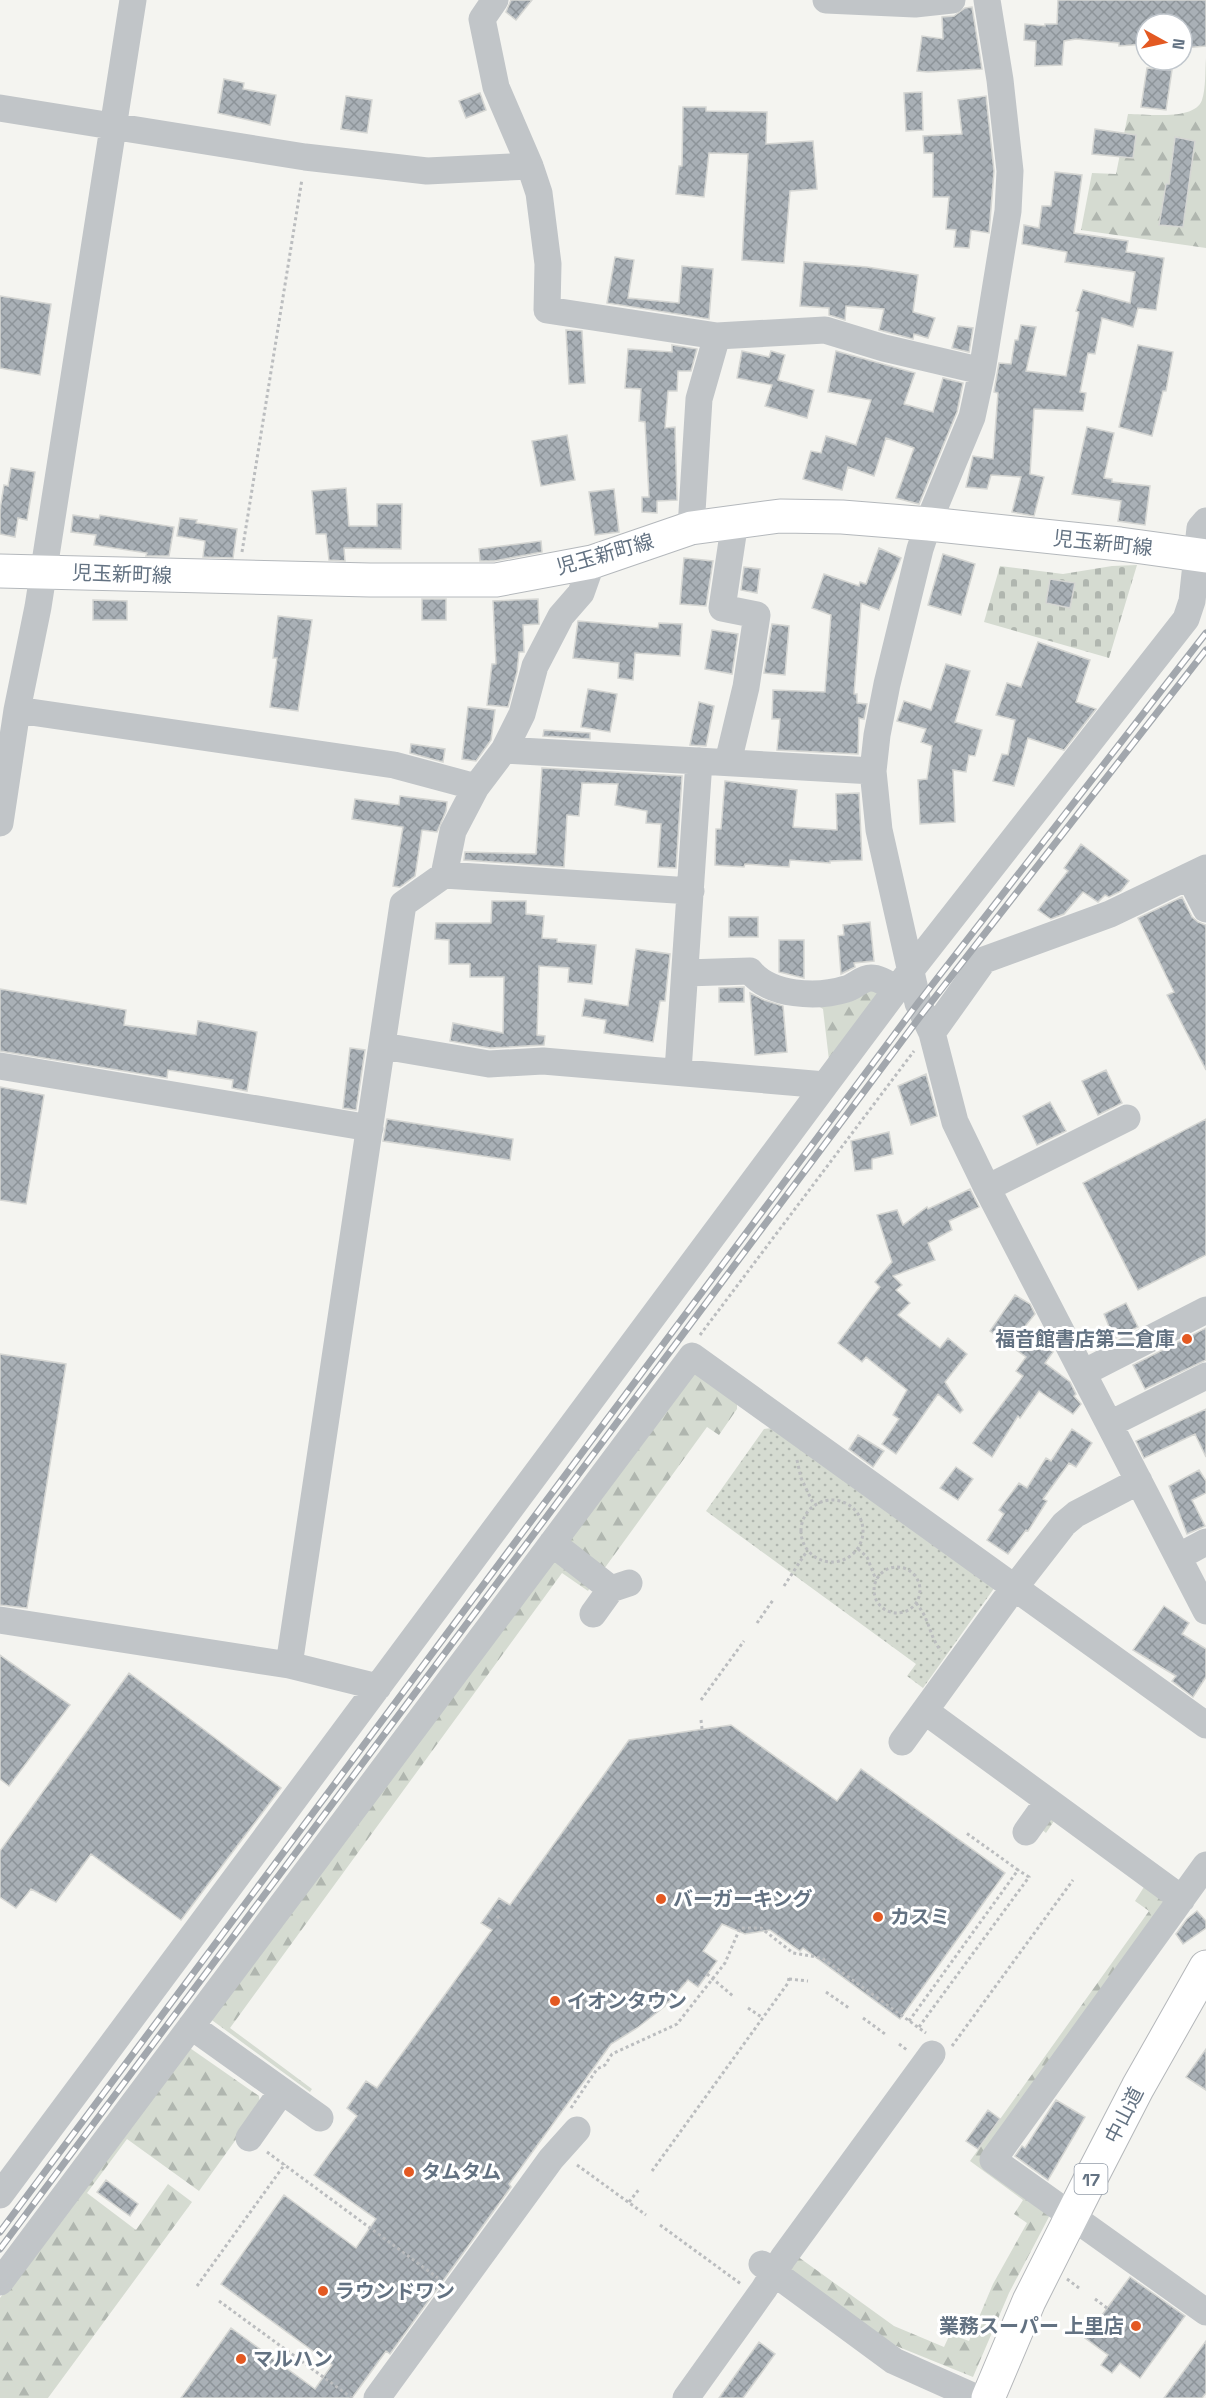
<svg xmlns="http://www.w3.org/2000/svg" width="1206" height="2398" font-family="'Space Grotesk','Noto Sans JP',sans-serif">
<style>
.forest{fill:url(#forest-firs)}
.cemetery{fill:url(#cemetery-stones)}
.park{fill:url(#park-dots)}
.building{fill:url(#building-cross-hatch);stroke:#d5d6d3;stroke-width:1.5}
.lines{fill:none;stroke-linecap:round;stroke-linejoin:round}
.major-casing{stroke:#b4b8bc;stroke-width:35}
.highway-casing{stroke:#b4b7ba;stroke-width:35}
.path{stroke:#bbbdbf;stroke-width:3;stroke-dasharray:3 3;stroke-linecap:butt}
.minor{stroke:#c1c5c8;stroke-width:27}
.major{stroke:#fff;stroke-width:33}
.highway{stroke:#fff;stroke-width:33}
.rail-casing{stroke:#a2a7ad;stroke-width:7}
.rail{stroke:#fff;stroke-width:4.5;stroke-dasharray:14;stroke-linecap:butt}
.poi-dot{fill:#e35922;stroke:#fff;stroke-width:2}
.labels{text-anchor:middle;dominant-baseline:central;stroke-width:6;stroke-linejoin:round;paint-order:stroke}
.shield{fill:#fff;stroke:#929ca8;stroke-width:1.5}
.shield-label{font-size:18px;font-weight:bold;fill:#637282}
.street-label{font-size:20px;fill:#637282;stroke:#fff}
.poi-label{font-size:20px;font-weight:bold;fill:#637282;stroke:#fff;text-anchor:start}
</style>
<defs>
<pattern id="forest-firs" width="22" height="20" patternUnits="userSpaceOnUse" patternTransform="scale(1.5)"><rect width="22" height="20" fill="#d5dbd1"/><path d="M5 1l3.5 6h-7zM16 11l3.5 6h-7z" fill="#b0b6af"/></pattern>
<pattern id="cemetery-stones" width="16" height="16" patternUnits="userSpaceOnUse" patternTransform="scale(1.5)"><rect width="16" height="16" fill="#d5dbd1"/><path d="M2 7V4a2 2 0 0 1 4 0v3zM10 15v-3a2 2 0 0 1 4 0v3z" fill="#b0b6af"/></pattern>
<pattern id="park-dots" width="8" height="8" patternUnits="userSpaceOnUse" patternTransform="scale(1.5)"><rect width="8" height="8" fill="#d5dbd1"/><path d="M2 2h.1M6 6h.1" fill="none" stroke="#b0b6af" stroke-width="1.8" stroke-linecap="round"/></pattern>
<pattern id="building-cross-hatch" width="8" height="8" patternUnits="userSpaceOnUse" patternTransform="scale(1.5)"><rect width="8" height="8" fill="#a9b0b6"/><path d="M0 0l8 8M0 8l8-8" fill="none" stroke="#8d9499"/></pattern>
</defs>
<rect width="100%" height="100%" fill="#f4f4f0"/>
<!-- forest -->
<path class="forest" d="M 1206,58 L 1206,248 L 1081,230 L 1092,173 L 1116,174 L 1128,114 C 1146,114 1195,121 1202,100 C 1206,88 1205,71 1206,58 Z
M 897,989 L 831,1077 L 823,1009 L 797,993 Z
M 699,1374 L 737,1402 L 737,1409 L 719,1435 L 707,1427 L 604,1569 L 567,1542 L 686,1376 Z
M 555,1559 L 591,1586 L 588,1591 L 562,1573 L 230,2028 L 312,2089 L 310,2092 L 209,2018 Z
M 1053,1811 L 1172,1898 L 984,2159 L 1052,2211 L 1009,2293 L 973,2377 L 884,2341 L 794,2275 L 791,2269 L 797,2256 L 894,2326 L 944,2347 L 950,2334 L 969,2341 L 993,2284 L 1027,2223 L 1014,2214 L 1023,2200 L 970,2161 L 1149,1911 L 1135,1901 L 1144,1887 L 1054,1821 L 1046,1833 L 1040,1828 Z
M 187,2046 L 259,2096 L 260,2106 L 199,2191 L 127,2139 L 87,2193 L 136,2230 L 168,2184 L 192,2202 L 48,2398 L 0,2398 L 0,2298 Z"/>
<!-- cemetery -->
<path class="cemetery" d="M 1137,565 L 1109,658 L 984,622 L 1000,566 L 1063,574 L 1112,566 Z"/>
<!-- park -->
<path class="park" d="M 772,1428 L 995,1587 L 923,1688 L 907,1676 L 916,1664 L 706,1511 L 764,1429 Z"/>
<!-- building -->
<path class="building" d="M 511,0 L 532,0 L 516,20 L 506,12 Z
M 1058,0 L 1206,0 L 1206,46 L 1184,48 L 1184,24 L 1145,24 L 1145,44 L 1119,46 L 1119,43 L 1076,39 L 1064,41 L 1062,65 L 1035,66 L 1036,41 L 1024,40 L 1025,24 L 1045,26 L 1045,24 L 1057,24 Z
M 972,7 L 982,69 L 928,72 L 917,71 L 922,36 L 943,39 L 942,17 L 954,16 L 965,8 Z
M 1147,68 L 1172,70 L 1166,110 L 1141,107 Z
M 224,79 L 244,83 L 243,89 L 276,95 L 270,125 L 218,113 Z
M 922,92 L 923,130 L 906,131 L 904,93 Z
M 480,93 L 486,110 L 466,118 L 459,101 Z
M 346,96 L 372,100 L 367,133 L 341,129 Z
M 986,96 L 994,171 L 989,233 L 971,230 L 969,248 L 954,247 L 956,230 L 946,229 L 949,197 L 933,197 L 933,153 L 924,153 L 923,136 L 962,134 L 958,100 Z
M 683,107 L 706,107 L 706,111 L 767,112 L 766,144 L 813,141 L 817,189 L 790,191 L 784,263 L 742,260 L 748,154 L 709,153 L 704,197 L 676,194 L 679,166 L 682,166 Z
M 1095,129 L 1136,135 L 1133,158 L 1092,154 Z
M 1175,137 L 1195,141 L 1183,227 L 1159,225 L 1166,184 L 1169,184 Z
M 1055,172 L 1082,175 L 1074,233 L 1128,241 L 1126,252 L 1164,258 L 1156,310 L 1138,308 L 1133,327 L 1102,318 L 1095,354 L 1088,353 L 1080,392 L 1086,393 L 1083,411 L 1034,409 L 1030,474 L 1044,477 L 1034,516 L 1012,512 L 1021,477 L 991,475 L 987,489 L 966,487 L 973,456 L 993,459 L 998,393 L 994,392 L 999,363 L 1011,364 L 1015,340 L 1018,340 L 1021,325 L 1036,327 L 1026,371 L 1066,376 L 1079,312 L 1076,311 L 1083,290 L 1130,303 L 1135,272 L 1065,262 L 1067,252 L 1022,244 L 1024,225 L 1039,228 L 1042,206 L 1051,206 Z
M 615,257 L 634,260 L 628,298 L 679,303 L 682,266 L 713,269 L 709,319 L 607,303 Z
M 804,262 L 867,267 L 918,275 L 913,312 L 935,318 L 928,338 L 914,334 L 913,339 L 879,330 L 884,309 L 846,306 L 845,320 L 829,315 L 829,308 L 800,306 Z
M 0,296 L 51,304 L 40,375 L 0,368 Z
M 958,326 L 973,328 L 969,352 L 952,348 Z
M 566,330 L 582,331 L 585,383 L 569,384 Z
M 672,345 L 697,349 L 691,371 L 678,371 L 677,391 L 668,391 L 665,428 L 675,427 L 677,500 L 657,501 L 657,513 L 642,512 L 642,497 L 649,497 L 645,422 L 639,421 L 641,389 L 625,388 L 628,349 L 672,352 Z
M 1138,345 L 1173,352 L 1166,391 L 1163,391 L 1152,436 L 1119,427 Z
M 742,351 L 769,357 L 771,351 L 785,355 L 778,380 L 814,390 L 807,418 L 765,406 L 772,385 L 737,378 Z
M 836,351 L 915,373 L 904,404 L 933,412 L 943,378 L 963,383 L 957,412 L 919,504 L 896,498 L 914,448 L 886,438 L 874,476 L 848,467 L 842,490 L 803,479 L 811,451 L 821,453 L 826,436 L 856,445 L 871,400 L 828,392 Z
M 1087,427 L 1114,433 L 1104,478 L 1112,479 L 1112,482 L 1150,486 L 1145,525 L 1118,521 L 1121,501 L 1072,494 Z
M 567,435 L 575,480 L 541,486 L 532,441 Z
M 11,468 L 35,472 L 27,520 L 18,518 L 15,537 L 0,534 L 0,510 L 4,485 L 8,486 Z
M 346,488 L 349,526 L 377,526 L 377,504 L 402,504 L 401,549 L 344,548 L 345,561 L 329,560 L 326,534 L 316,534 L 312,491 Z
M 614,489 L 619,532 L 595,535 L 589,492 Z
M 73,515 L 99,519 L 100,515 L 174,527 L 169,556 L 146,556 L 147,553 L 94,545 L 96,535 L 71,532 Z
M 180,518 L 197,520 L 196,523 L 237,529 L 233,558 L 203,557 L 205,541 L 177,536 Z
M 541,541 L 542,552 L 494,561 L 480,561 L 479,549 Z
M 879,548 L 901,558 L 879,610 L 861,603 L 854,694 L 857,694 L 857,703 L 867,704 L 864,719 L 859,718 L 858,754 L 777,750 L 780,719 L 772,719 L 773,690 L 825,692 L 831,615 L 812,608 L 824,574 L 859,586 L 860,582 L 866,584 Z
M 943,554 L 975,564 L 961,615 L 928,605 Z
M 684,558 L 713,561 L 706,606 L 680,604 Z
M 744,567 L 760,569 L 757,593 L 741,590 Z
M 1050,579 L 1075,583 L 1070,608 L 1046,603 Z
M 422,599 L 446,599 L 446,620 L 422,620 Z
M 538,599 L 539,624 L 523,625 L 524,652 L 519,652 L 517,672 L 508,707 L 487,705 L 492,664 L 496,664 L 493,601 Z
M 93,600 L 127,601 L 127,620 L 93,620 Z
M 278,616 L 312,620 L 298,711 L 270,707 L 277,658 L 273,658 Z
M 578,621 L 658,628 L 659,623 L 682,624 L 680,656 L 635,653 L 633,680 L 618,678 L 619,663 L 573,658 Z
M 772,624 L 789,626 L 785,675 L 764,673 Z
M 712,630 L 738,634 L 732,674 L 705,669 Z
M 1038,642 L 1090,660 L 1076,702 L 1096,709 L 1064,750 L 1028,738 L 1014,786 L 993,781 L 1002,754 L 1008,755 L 1015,720 L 996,715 L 1007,683 L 1021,687 Z
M 946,664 L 970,671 L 955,722 L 982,730 L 975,756 L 969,755 L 966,772 L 953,770 L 955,822 L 920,824 L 918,780 L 927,779 L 932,746 L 921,742 L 926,729 L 897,721 L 904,701 L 931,710 Z
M 588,689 L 617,694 L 610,732 L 581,727 Z
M 699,702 L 714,706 L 706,746 L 690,745 Z
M 468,707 L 495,710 L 491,740 L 476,761 L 462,759 Z
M 544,730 L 590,733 L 590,739 L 543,736 Z
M 411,744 L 445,749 L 443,762 L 410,753 Z
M 542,768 L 682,776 L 676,868 L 658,867 L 661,824 L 646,823 L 647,811 L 615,805 L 618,784 L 582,783 L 579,816 L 567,815 L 564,867 L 464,860 L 465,852 L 536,854 Z
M 725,781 L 797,790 L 793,827 L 837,830 L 836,794 L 859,793 L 862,860 L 830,861 L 830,863 L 790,860 L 789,867 L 745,864 L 744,867 L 715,865 L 716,829 L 721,829 Z
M 400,796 L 447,802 L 446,811 L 437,832 L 422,830 L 415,876 L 400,887 L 393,886 L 403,827 L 352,819 L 355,799 L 399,805 Z
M 1081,844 L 1129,881 L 1121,891 L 1109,897 L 1105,895 L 1098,902 L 1083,892 L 1064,914 L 1051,919 L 1038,910 L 1068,871 L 1064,868 Z
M 1182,897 L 1192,917 L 1198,922 L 1206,925 L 1206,1070 L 1167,995 L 1174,992 L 1138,918 Z
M 492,901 L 526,901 L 526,914 L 544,916 L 542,938 L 557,939 L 557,942 L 596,945 L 592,984 L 568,982 L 569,968 L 539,966 L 537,1035 L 545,1036 L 544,1045 L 490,1048 L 450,1041 L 453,1023 L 503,1033 L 504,977 L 470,977 L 470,964 L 449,964 L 449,940 L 435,939 L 436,923 L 491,923 Z
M 729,917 L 758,917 L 758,937 L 729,937 Z
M 870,922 L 874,961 L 854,963 L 855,967 L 841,974 L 838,936 L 844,935 L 843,925 Z
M 779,940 L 804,940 L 804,978 L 779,972 Z
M 636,949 L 670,954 L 665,1001 L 660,1001 L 653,1042 L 604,1033 L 606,1020 L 582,1016 L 585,999 L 628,1006 Z
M 744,987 L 744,1002 L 719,1002 L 719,988 Z
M 0,989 L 126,1010 L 124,1025 L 196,1035 L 198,1021 L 257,1032 L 247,1091 L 232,1088 L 233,1080 L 168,1070 L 167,1078 L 0,1051 Z
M 750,993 L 764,1000 L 783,1006 L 787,1052 L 755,1055 Z
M 350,1048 L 365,1050 L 356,1110 L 343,1108 Z
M 1106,1070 L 1122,1103 L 1098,1115 L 1082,1081 Z
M 926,1074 L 937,1116 L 911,1125 L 898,1086 Z
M 0,1087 L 44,1095 L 26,1204 L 0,1200 Z
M 1050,1102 L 1066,1131 L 1037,1145 L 1023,1116 Z
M 387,1119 L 513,1139 L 510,1160 L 383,1141 Z
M 1206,1119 L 1206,1255 L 1138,1290 L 1083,1183 Z
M 889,1132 L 893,1154 L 872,1159 L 872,1169 L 855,1171 L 851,1141 Z
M 970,1189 L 979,1207 L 949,1221 L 952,1230 L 928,1243 L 935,1260 L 893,1276 L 902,1285 L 896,1290 L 910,1303 L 898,1315 L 940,1348 L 948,1338 L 967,1354 L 945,1382 L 963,1410 L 960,1413 L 938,1394 L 896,1454 L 882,1444 L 899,1419 L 893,1415 L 907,1390 L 866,1357 L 862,1362 L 838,1343 L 880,1287 L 875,1282 L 892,1262 L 877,1215 L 897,1210 L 903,1225 L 927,1207 L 928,1209 Z
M 1015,1295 L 1030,1304 L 1035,1314 L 1022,1330 L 1053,1352 L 1045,1363 L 1070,1382 L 1076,1394 L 1074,1396 L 1081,1404 L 1073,1414 L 1039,1391 L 1020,1418 L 1018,1416 L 992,1457 L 973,1443 L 1023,1376 L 1016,1371 L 1026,1357 L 990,1331 Z
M 1126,1303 L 1138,1327 L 1114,1339 L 1104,1314 Z
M 1206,1328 L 1206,1360 L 1145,1389 L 1133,1365 Z
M 0,1354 L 66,1364 L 27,1608 L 0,1605 Z
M 1206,1409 L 1206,1457 L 1195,1434 L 1144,1458 L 1136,1441 Z
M 1072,1429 L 1092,1443 L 1076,1467 L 1069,1463 L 1043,1499 L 1047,1501 L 1028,1531 L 1026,1530 L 1008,1554 L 987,1540 L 1004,1514 L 999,1510 L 1019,1483 L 1027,1488 L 1046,1458 L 1051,1461 Z
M 858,1435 L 884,1451 L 873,1467 L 849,1449 Z
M 956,1467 L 973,1479 L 958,1500 L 940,1488 Z
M 1199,1470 L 1206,1481 L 1206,1493 L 1192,1500 L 1205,1526 L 1187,1534 L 1169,1486 Z
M 1164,1606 L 1189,1623 L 1182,1634 L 1206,1649 L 1206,1677 L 1193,1697 L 1172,1681 L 1176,1676 L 1133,1650 Z
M 0,1655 L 70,1705 L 9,1786 L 0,1779 Z
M 129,1673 L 281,1788 L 181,1920 L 91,1854 L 56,1902 L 31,1889 L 16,1908 L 0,1897 L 0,1851 Z
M 731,1725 L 837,1801 L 861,1769 L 1005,1873 L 900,2019 L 803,1948 L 800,1951 L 770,1930 L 745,1934 L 722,1924 L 703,1951 L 717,1961 L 698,1987 L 688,1980 L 664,2007 L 637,2028 L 611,2044 L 509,2184 L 511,2187 L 390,2354 L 386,2351 L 352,2398 L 181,2398 L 231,2328 L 315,2389 L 332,2365 L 221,2284 L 284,2195 L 356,2248 L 376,2219 L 314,2175 L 357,2116 L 347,2108 L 366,2081 L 377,2088 L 492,1930 L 481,1923 L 499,1898 L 510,1905 L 629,1740 Z
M 1197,1911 L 1206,1921 L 1206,1928 L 1183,1944 L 1176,1934 L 1187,1919 Z
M 1206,2049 L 1206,2090 L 1186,2077 Z
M 1056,2100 L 1085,2117 L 1048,2180 L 1015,2156 L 1022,2146 L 1025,2148 Z
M 988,2110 L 1000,2119 L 978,2149 L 966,2141 Z
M 106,2180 L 138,2204 L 130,2216 L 97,2192 Z
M 1130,2277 L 1185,2316 L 1140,2378 L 1120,2363 L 1112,2373 L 1101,2365 L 1108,2355 L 1085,2338 Z
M 1206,2341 L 1206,2393 L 1202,2398 L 1164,2398 Z
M 759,2342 L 775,2354 L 743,2398 L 719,2398 Z"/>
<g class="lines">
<defs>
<path id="major" d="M 0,571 L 370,580 L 496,580 L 592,562 L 691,528 L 780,516 L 842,517 L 929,524 L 1120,544 L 1206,556"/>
<path id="highway" d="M 988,2398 L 1029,2301 L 1091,2178 L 1138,2087 L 1206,1967"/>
</defs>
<!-- major casing -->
<use href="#major" class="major-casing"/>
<!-- highway casing -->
<use href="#highway" class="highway-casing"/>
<!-- path -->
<path class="path" d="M 242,552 L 302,179
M 700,1335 L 914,1051
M 797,1460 L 801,1478 L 814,1505
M801 1531a31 31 0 1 1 62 0a31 31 0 1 1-62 0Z
M 858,1549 L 867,1557 L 876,1580
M874 1590a23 23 0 1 1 46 0a23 23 0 1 1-46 0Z
M 784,1586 L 807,1551
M 916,1603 C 930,1619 929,1636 941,1651
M 757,1623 L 773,1600
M 701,1700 L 744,1641
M 701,1720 L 702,1729
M 497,1916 L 500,1919
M 707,1974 L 733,1996
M 789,1979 L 808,1981
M 826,1992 L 849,2008
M 748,2008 L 763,2018
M 863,2018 L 885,2034
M 909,2021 L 1018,1870 L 965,1832
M 919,2027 L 1029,1877 L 1018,1870
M 899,2044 L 907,2050
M 952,2046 L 1073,1880
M 571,2108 L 597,2069 L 605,2065 L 612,2054 L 677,2024 L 725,1963 L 740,1928 L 761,1928 L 793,1953 L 822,1958 L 926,2033
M 267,2152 L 438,2278
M 577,2165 L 646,2215
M 652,2171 L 788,1983 L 789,1978
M 629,2202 L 640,2188
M 660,2225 L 741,2284
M 1067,2279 L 1079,2288
M 197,2286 L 285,2164
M 1095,2299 L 1107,2308
M 219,2301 L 352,2398"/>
<!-- minor -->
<path class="minor" d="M 495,0 L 482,19 L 496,87 L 530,166 L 539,193 L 548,264 L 547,310 L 717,336 L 825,330 L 884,348 L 982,371
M 826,0 L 915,4 L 952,0
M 987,0 L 1000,80 L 1010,171 L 1008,211 L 982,371 L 972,417 L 931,516 L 920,549 L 887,684 L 877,735 L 873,771 L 879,830 L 918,1003 L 932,1033 L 955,1122 L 987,1188 L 1206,1611
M 0,108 L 305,157 L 427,171 L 530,166
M 691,528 L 699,399 L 717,336
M 17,710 L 394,765 L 476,787
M 504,750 L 873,771
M 728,762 L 746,687 L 757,615 L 722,608 L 735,521
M 0,823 L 17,710 L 38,607 L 133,0
M 444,875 L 691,891
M 1189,876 L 1206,909
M 685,973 L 750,971 C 770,996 817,998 846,989 C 855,987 861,978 871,978 C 880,978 889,985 897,989
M 932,1033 L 984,960 L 1110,914 L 1206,868
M 0,1066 L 370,1128
M 678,1071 L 699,761
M 825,1085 L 911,970 L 1186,619 L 1192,601 L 1200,528 L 1206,521
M 987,1188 L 1127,1118
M 1083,1373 L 1206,1310
M 1110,1424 L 1206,1376
M 552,1543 L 611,1589 L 629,1583
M 1178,1557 L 1206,1542
M 593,1614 L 611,1589
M 0,1620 L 289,1665 L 378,1687
M 289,1665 L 403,904 L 444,875 L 453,831 L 476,787 L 504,750 L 522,714 L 535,666 L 561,616 L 581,593 L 592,562
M 925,1711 L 1182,1899
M 902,1742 L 1005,1600 L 1064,1524 L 1076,1514 L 1139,1481
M 1026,1832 L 1048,1801
M 1206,1865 L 993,2160 L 1206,2312
M 191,2026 L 320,2118
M 249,2138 L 282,2091
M 0,2195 L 825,1085 L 543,1061 L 489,1064 L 383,1046
M 762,2264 L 894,2361 L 977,2398
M 0,2282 L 692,1356 L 1206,1725
M 377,2398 L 551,2159 L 577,2130
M 686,2398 L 764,2289 L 783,2258 L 932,2054"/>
<!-- major -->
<use href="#major" class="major"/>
<!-- highway -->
<use href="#highway" class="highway"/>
<defs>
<path id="rail" d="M 0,2232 L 918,1003 L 1206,633
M 0,2249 L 922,1014 L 1206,650"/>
</defs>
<!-- rail casing -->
<use href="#rail" class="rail-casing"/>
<!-- rail -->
<use href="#rail" class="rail"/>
</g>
<!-- markers -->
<g class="poi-dot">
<circle cx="1187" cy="1339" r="6"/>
<circle cx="661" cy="1899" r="6"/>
<circle cx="878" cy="1917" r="6"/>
<circle cx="555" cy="2001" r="6"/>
<circle cx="409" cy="2172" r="6"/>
<circle cx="323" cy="2291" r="6"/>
<circle cx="1136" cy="2326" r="6"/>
<circle cx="241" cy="2359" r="6"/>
</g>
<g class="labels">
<!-- shield labels -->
<rect class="shield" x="1074.5" y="2164" width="33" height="30" rx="4.5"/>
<g class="shield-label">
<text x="1091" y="2179">17</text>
</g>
<!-- street labels -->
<g class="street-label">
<text transform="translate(1103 543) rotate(6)">児玉新町線</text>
<text transform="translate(605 554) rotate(-16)">児玉新町線</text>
<text transform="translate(122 574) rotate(2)">児玉新町線</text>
<text transform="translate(1124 2115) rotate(-63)">中山道</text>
</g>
<!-- poi labels -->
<g class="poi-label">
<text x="1175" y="1339" text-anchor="end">福音館書店第二倉庫</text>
<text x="673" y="1899">バーガーキング</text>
<text x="890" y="1917">カスミ</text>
<text x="567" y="2001">イオンタウン</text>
<text x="421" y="2172">タムタム</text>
<text x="335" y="2291">ラウンドワン</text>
<text x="1124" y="2326" text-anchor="end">業務スーパー 上里店</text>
<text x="253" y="2359">マルハン</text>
</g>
</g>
<!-- north arrow -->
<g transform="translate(1164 42) rotate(98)"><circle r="28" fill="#ffffff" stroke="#c1c7cd" stroke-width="1.5"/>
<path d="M0-4.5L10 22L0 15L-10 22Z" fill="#e35922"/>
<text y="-9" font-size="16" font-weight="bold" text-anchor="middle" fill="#637282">N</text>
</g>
</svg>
